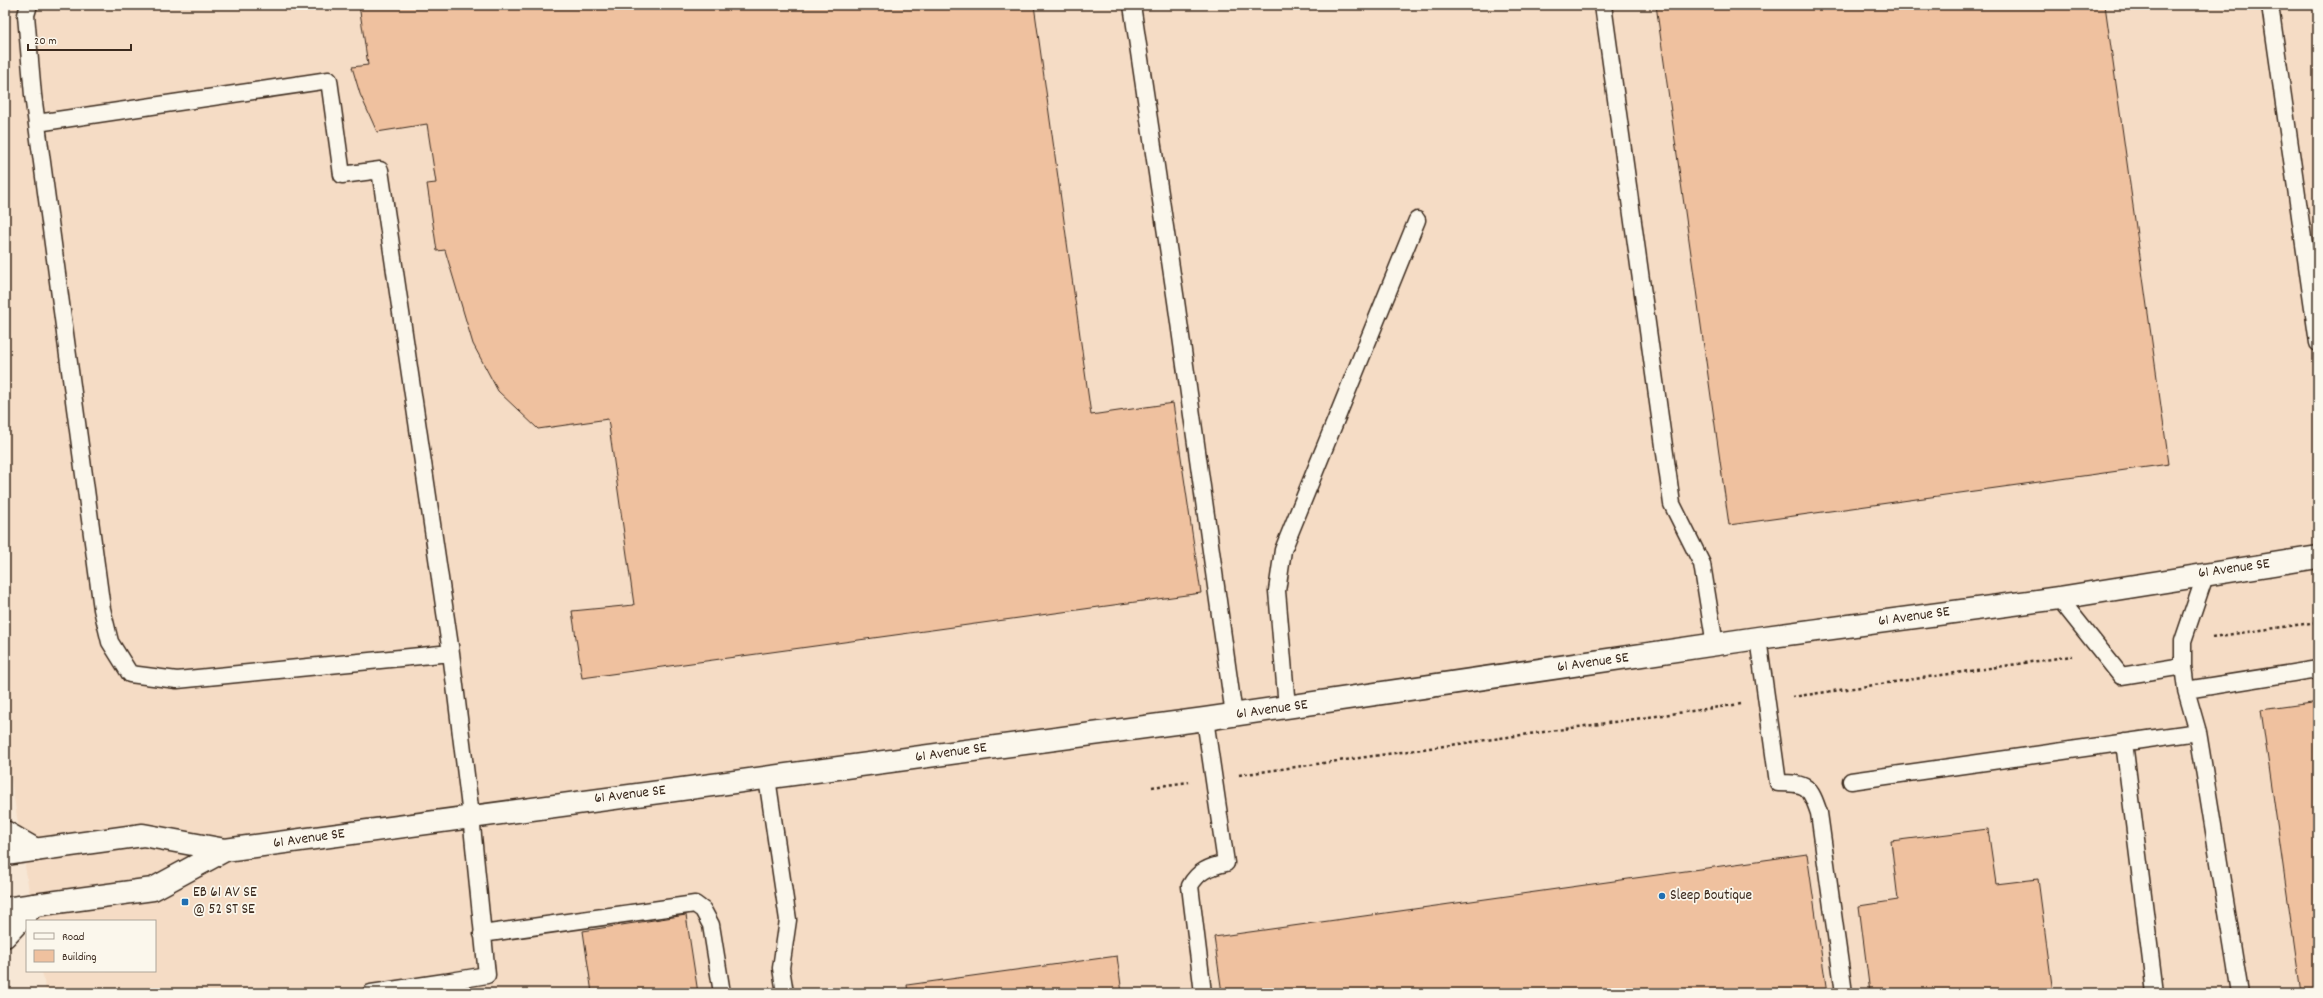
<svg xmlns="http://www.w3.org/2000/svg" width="2323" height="998" font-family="Dekko,sans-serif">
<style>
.built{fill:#f5dcc5}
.building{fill:#efc19f;stroke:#3b2a1e}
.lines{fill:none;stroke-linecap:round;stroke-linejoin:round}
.service-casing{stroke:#3b2a1e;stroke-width:19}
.tertiary-casing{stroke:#3b2a1e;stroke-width:25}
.secondary-casing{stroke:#3b2a1e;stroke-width:25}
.path{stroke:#3b2a1e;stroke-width:2.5;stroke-dasharray:3 3;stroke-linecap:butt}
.service{stroke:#fbf7ec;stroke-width:16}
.tertiary{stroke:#fbf7ec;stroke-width:22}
.secondary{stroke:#fbf7ec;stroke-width:22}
.poi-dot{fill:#1f6fb2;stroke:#fbf7ec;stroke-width:1.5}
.labels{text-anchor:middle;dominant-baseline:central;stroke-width:3.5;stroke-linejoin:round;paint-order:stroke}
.street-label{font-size:15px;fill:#3b2a1e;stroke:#fbf7ec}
.poi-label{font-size:15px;fill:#3b2a1e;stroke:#fbf7ec;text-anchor:start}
</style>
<rect width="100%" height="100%" fill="#f7e7d5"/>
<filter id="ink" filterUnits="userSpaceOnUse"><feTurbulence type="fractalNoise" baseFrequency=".025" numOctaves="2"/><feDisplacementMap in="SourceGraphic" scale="8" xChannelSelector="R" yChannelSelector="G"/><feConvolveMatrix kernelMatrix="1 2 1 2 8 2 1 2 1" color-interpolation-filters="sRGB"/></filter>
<g filter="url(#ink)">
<!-- built -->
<path class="built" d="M 5,5 L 2318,5 L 2318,993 L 46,993 L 42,971 L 155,971 L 155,921 L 34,921 L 5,743 Z"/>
<!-- building -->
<path class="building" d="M 359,5 L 1034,5 L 1091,415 L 1173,403 L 1201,593 L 582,678 L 572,611 L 634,605 L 608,419 L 538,429 L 498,391 L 473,344 L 445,250 L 437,251 L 427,184 L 436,183 L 427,124 L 377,132 L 360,94 L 352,67 L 368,65 Z
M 1656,5 L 2105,5 L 2169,464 L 1729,525 Z
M 2318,702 L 2318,993 L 2301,993 L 2261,710 Z
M 1988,829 L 1996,884 L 2038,879 L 2053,993 L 1870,993 L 1859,906 L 1898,900 L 1891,841 Z
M 1807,854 L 1827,993 L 1222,993 L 1214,937 Z
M 686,915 L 698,993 L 592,993 L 583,931 Z
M 1117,956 L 1122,993 L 908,993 L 907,985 Z"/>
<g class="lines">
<defs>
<path id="service" d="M 29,5 L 26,15 L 33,95 L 102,609 L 110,642 L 130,674 L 177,680 L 451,653 L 471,816 L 487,975 L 445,982 L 446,993
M 1132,5 L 1176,301 L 1234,715
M 1603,5 L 1672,504 L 1702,564 L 1715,645
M 2270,5 L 2318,343
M 37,123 L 329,80 L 342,175 L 380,170 L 451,653
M 2059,598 L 2121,676 L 2183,666 L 2183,641 L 2206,573
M 1758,638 L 1778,783 C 1807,783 1810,786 1819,813 L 1844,993
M 2186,690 L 2318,669
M 1287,707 L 1277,591 L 1283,550 L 1417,220
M 2198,732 L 2240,993
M 2124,742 L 2155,993
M 767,778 L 788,920 L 781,968 L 785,993
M 1851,781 L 2198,732 L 2186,690 L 2183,666
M 482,934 L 695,904 L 703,910 L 711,925 L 722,993
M 371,993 L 445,982
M 1203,993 L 1190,886 C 1198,871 1209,867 1226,863 L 1205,719"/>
<path id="tertiary" d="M 5,854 L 143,835 L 225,850 L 1205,719 L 1758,638 L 2059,598 L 2318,557
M 5,909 L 153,889 L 225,850"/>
<path id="secondary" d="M 5,832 L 36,850
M 5,936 L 34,905"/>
</defs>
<!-- service casing -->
<use href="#service" class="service-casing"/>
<!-- tertiary casing -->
<use href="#tertiary" class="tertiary-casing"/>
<!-- secondary casing -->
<use href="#secondary" class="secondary-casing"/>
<!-- path -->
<path class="path" d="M 2212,637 L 2318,622
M 1792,697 L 2072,656
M 1239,775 L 1741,704
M 1152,787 L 1189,782"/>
<!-- service -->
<use href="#service" class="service"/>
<!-- tertiary -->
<use href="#tertiary" class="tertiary"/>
<!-- secondary -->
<use href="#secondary" class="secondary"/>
</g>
</g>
<!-- markers -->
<g class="poi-dot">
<circle cx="1662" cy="896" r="4"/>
<rect x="181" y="898" width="8" height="8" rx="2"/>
</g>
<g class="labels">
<!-- street labels -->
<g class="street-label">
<text transform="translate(2234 569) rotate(-8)">61 Avenue SE</text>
<text transform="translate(1914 617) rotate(-8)">61 Avenue SE</text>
<text transform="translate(1593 663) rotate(-8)">61 Avenue SE</text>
<text transform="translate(1272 710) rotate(-8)">61 Avenue SE</text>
<text transform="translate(951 753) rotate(-8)">61 Avenue SE</text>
<text transform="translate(630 795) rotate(-7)">61 Avenue SE</text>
<text transform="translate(309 839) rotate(-8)">61 Avenue SE</text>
</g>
<!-- poi labels -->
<g class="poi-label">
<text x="193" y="893">EB 61 AV SE<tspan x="193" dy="17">@ 52 ST SE</tspan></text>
<text x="1670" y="896">Sleep Boutique</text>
</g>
</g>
<!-- margin -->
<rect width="2323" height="998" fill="none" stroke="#fbf7ec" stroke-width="20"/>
<rect x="10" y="10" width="2303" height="978" fill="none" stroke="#3b2a1e" stroke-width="1.5" filter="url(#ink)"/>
<!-- legend -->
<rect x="26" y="920" width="130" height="52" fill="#fbf7ec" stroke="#aea59a"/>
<rect x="34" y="933" width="20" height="6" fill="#fbf7ec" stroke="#aea59a"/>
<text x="62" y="940" font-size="12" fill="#3b2a1e">Road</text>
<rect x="34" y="950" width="20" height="12" fill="#efc19f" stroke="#aea59a"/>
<text x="62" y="960" font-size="12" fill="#3b2a1e">Building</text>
<!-- scale -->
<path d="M28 44v6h103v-6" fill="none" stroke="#3b2a1e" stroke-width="2"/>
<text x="34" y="44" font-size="12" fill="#3b2a1e" stroke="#fbf7ec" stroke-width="3" paint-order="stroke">20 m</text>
</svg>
